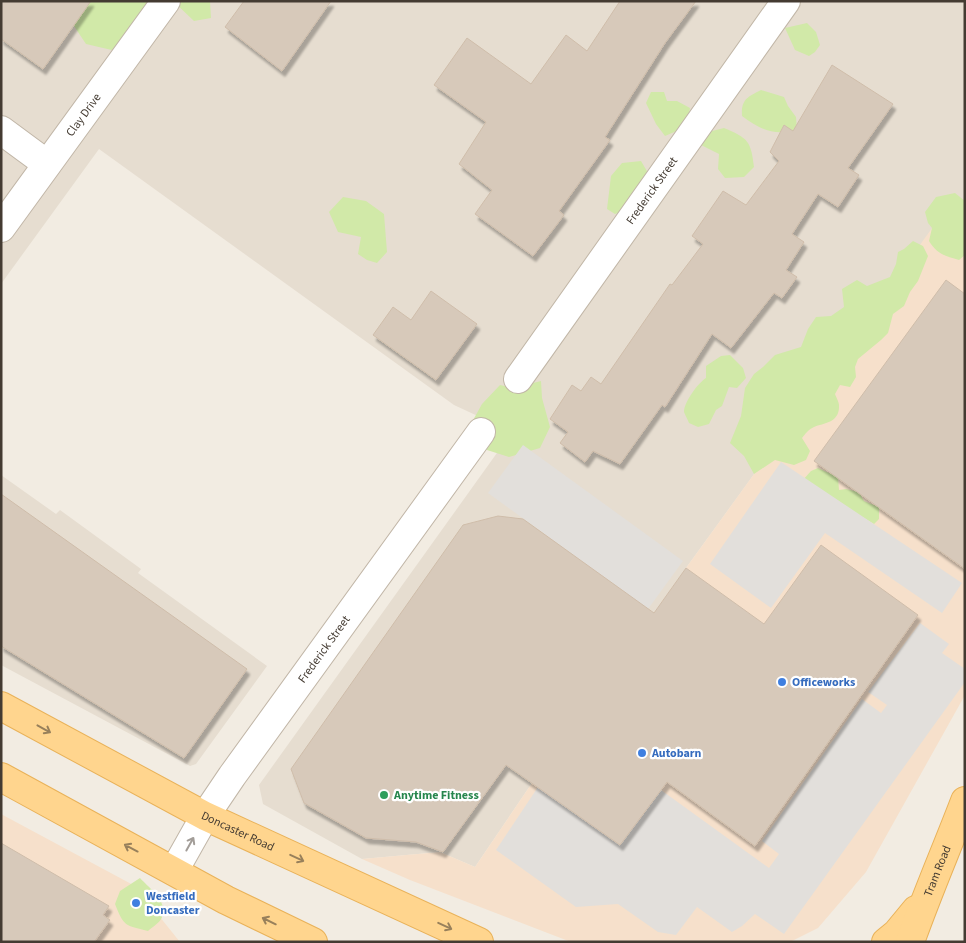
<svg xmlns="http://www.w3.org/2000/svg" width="966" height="943" font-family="'Source Sans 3',sans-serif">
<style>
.residential{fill:#e6ddd0}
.commercial{fill:#f6e0cb}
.green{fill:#d1e9a8}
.parking{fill:#e2dfdb}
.building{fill:#d7c9ba;stroke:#cfbdaa;filter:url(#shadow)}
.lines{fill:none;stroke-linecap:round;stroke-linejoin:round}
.minor-casing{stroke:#c1b6a7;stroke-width:30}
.major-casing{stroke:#e9b259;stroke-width:30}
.minor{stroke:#fff;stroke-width:28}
.major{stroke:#ffd58e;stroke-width:28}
.oneway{stroke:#98805b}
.oneway2{stroke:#a29d98}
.shop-dot{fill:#3f7fe0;stroke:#fff;stroke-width:2}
.leisure-dot{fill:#2e9e5b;stroke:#fff;stroke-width:2}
.labels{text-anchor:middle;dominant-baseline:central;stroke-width:4.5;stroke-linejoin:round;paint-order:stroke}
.street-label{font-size:12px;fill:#443b32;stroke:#fff}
.shop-label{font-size:12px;font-weight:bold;fill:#366cbe;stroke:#fff;text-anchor:start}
.leisure-label{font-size:12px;font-weight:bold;fill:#27864d;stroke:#fff;text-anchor:start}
</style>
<defs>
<filter id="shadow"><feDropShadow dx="3" dy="5.5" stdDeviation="1" flood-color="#0004"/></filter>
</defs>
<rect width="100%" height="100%" fill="#f2ece2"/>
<!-- residential -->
<path class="residential" d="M 1,1 L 965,1 L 965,211 L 951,203 L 686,568 L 532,783 L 475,867 L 440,852 L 362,859 L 263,804 L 259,785 L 512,432 L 454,405 L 99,149 L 1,284 Z
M 1,475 L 56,514 L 60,510 L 141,569 L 138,573 L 267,666 L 196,764 L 190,766 L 1,665 Z"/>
<!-- commercial -->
<path class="commercial" d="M 951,202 L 965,211 L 965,695 L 866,872 L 818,928 L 790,942 L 571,942 L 410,880 L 362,859 L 440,852 L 475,867 L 532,783 L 686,568 Z
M 1,814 L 135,886 L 180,942 L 1,942 Z"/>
<!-- green -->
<path class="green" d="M 83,1 L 156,1 L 116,51 L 86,44 L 72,23 Z
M 173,1 L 210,1 L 211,18 L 194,21 Z
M 807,23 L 816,32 L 820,45 L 815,52 L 809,56 L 795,50 L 785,28 Z
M 761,90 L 784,97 L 788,106 L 796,117 L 797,130 C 774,136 761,130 742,116 C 741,100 747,97 761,90 Z
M 651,92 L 664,92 L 667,101 L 677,101 L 690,108 C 687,127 682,129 665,136 L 656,124 L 646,103 Z
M 724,128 C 748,138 751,141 754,167 L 744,177 L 725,178 L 718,169 L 719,154 L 701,145 L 712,131 Z
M 641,161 L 651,178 L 633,207 L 615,214 L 607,209 L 611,176 L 622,163 Z
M 955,193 L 965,201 L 965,255 L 959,260 C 945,256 937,254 929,241 L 932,228 L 928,223 L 925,212 L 936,197 Z
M 343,197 L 366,201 L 384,214 L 387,252 L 377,263 L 367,260 L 358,254 L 361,237 L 338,232 L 329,212 Z
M 913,241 L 923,246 L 928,256 L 918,281 L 910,292 L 904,306 L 893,314 L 888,333 L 881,340 L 858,359 L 855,367 L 856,377 L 850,387 L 840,385 L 835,394 C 836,397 839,402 839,405 C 840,423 824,423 814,427 C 809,429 805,434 802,438 L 810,451 L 806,460 L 794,465 L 775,460 L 754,474 L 744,456 L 730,443 L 741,416 L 745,388 L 754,374 L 763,367 L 775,355 L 801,347 L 808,329 L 816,317 L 831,316 L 844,307 L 842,289 L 857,280 L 867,286 L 890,277 L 896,264 L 898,252 L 904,249 Z
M 730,355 L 743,368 L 746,378 L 737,388 L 729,387 L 722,406 L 716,410 L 709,424 L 698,427 L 689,423 C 688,420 685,415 684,412 C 684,402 698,383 706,378 L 706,366 L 721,356 Z
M 541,381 L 542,398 L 550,427 L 540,448 L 509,457 L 487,450 L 472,422 L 482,404 L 500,385 L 513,388 Z
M 818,468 L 838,477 L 839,490 L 846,489 L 859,492 L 864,501 L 879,507 L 879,519 L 874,524 L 802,481 L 811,471 Z
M 140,878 C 149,888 169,902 162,917 C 160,923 152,927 148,931 C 125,925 124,927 115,904 L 120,891 Z"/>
<!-- parking -->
<path class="parking" d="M 523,445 L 683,561 L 648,609 L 488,493 Z
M 781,462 L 962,583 L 942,613 L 825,533 L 771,608 L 710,564 Z
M 920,623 L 949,644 L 942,653 L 965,669 L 965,682 L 784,934 L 755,914 L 742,926 L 732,932 L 697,907 L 676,935 L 658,932 L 618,904 L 576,907 L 496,850 L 538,787 L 620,845 L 661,790 L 769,868 L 779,854 L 762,841 L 862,699 L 881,713 L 887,705 L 868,692 Z"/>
<!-- building -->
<path class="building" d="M 1,1 L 91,1 L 43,69 L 1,39 Z
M 244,1 L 331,1 L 282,71 L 225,27 Z
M 620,1 L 696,1 L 665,43 L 605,137 L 610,140 L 559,211 L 564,215 L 533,256 L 475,214 L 492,190 L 459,164 L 486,122 L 434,85 L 467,38 L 531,84 L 566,35 L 587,51 Z
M 832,65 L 893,104 L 848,168 L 859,175 L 838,207 L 818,194 L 792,234 L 804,242 L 786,270 L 797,277 L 782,298 L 774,293 L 731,348 L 712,334 L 665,407 L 662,405 L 620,464 L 593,451 L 585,462 L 560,443 L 568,432 L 550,419 L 572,385 L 581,391 L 591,377 L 601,384 L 670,284 L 672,285 L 703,244 L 692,236 L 723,191 L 746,205 L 779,161 L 770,152 L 784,125 L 793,131 Z
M 946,280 L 965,294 L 965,569 L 814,461 Z
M 431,291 L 477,324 L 436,380 L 373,335 L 393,307 L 411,320 Z
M 1,494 L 247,669 L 184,758 L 1,646 Z
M 498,516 L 523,519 L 654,613 L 686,568 L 764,624 L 821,545 L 918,615 L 755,846 L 667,782 L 620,845 L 506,765 L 443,852 L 416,842 L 366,838 L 304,803 L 291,769 L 463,525 Z
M 1,843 L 109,906 L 103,915 L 110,920 L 94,942 L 1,942 Z"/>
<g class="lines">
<defs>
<g id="minor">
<path d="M 1,130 L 47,164"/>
<path id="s1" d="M 1,228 L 166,1"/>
<path id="s2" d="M 518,379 L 786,1"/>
<path id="s3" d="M 174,871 L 205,816 L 232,776 L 481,432"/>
</g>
<g id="major">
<path id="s4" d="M 1,706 L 205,816 L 479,942"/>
<path d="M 1,777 L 226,900 L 313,942"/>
<path d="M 886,942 L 897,933 L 916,910"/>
<path id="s5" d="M 910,942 C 927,894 947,848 965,801"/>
</g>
</defs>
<!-- minor casing -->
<use href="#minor" class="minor-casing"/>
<!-- major casing -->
<use href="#major" class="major-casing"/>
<!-- minor -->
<use href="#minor" class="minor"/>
<!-- major -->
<use href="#major" class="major"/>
</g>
<!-- one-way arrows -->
<defs><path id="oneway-shaft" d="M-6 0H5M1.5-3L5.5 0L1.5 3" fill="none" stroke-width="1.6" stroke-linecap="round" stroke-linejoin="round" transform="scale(1.25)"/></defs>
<g class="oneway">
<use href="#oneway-shaft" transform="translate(44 729) rotate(29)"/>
<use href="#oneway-shaft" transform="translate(131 848) rotate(-152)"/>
<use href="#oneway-shaft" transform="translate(297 858) rotate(25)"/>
<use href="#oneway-shaft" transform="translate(269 921) rotate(-154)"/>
<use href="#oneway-shaft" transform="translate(445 926) rotate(25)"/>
</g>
<use class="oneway2" href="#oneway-shaft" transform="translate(190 844) rotate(-61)"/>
<!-- markers -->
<g class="shop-dot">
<circle cx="782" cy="682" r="5"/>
<circle cx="642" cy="753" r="5"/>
<circle cx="136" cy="903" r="5"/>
</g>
<circle class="leisure-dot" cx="384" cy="795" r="5"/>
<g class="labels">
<!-- street labels -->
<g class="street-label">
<text stroke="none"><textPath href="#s1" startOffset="140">Clay Drive</textPath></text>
<text stroke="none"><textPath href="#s2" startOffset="231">Frederick Street</textPath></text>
<text stroke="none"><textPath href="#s3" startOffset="268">Frederick Street</textPath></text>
<text stroke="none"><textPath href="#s4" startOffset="268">Doncaster Road</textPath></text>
<text stroke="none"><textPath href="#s5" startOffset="76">Tram Road</textPath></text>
</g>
<!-- shop labels -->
<g class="shop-label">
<text x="792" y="682">Officeworks</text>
<text x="652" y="753">Autobarn</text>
<text x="146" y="896">Westfield<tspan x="146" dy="14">Doncaster</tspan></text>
</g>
<!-- leisure labels -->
<g class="leisure-label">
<text x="394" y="795">Anytime Fitness</text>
</g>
</g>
<!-- border -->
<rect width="966" height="943" fill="none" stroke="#443b32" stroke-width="5"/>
</svg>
